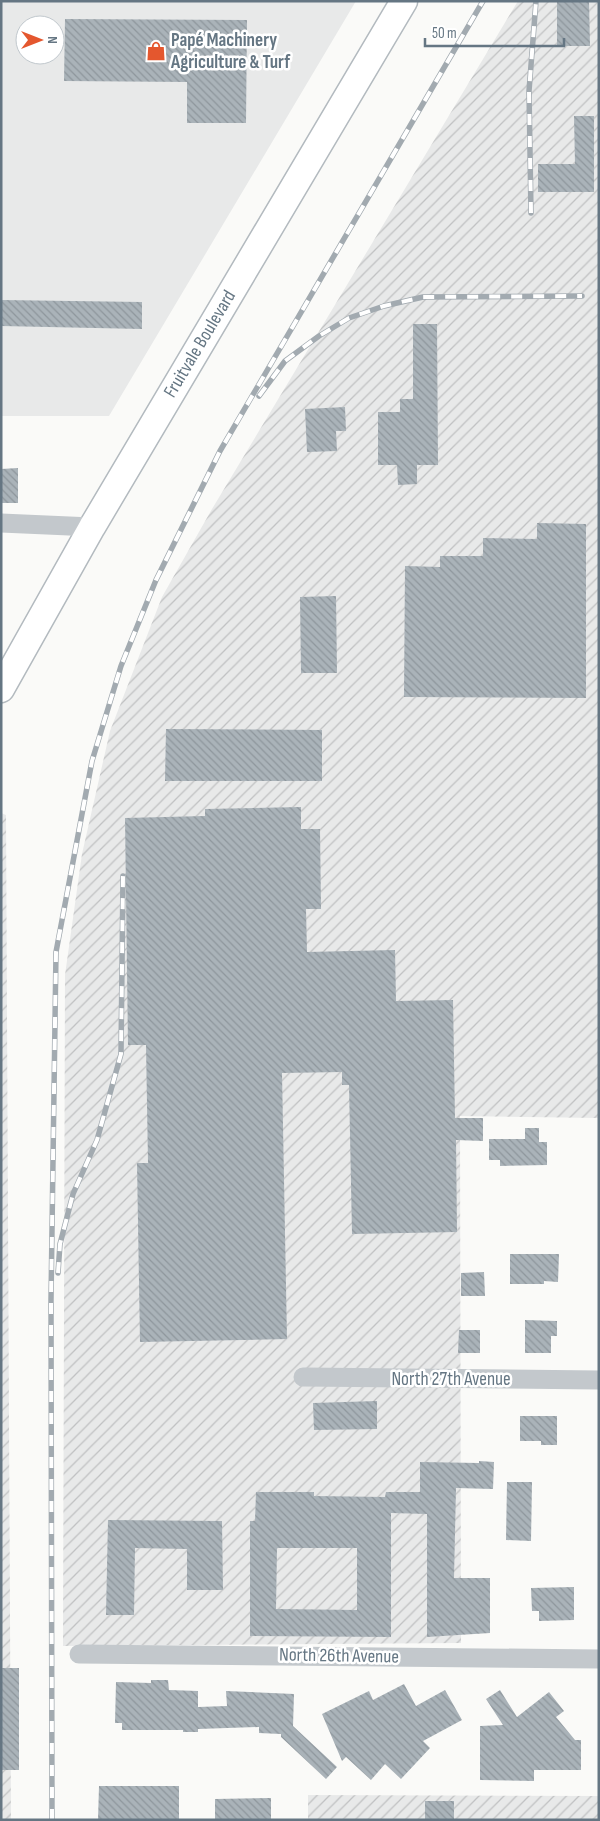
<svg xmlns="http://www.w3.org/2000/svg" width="600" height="1821" font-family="'Sofia Sans Condensed',sans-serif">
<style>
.built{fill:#e8e9e9;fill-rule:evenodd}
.industrial{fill:url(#industrial-furrows)}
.building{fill:url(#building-back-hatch);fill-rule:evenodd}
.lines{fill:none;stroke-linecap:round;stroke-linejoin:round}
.secondary-casing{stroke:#b3babf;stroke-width:29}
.street{stroke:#c3c8cc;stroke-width:19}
.secondary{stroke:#fff;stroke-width:26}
.rail-casing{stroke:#a2aab0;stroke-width:5.5}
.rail{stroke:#fff;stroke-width:4;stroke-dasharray:11;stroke-linecap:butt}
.labels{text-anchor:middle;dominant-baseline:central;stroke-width:5;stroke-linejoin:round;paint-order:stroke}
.poi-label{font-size:19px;font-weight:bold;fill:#657683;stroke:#fff;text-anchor:start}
.street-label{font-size:19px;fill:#657683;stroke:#fff}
</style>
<defs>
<pattern id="industrial-furrows" width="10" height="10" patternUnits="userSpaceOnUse" patternTransform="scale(1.25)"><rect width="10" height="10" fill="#e8e9e9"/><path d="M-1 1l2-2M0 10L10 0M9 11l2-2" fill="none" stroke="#c0c1c2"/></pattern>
<pattern id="building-back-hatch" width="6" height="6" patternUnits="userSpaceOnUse" patternTransform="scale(1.25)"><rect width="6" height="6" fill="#aab3b9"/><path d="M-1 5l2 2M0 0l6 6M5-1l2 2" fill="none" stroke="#8e969c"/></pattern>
</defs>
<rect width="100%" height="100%" fill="#fafaf8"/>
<!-- built -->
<path class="built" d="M 1,1 L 356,1 L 109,416 L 1,416 ZM 25,25 L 55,25 L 55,55 L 25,55 Z"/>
<!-- industrial -->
<path class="industrial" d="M 518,1 L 599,1 L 599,1118 L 460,1116 L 461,1643 L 63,1646 L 65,975 L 82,854 L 110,731 L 162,597 L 212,509 Z
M 1,813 L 6,815 L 11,1820 L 1,1820 Z
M 308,1795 L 599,1796 L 599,1820 L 308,1820 Z"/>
<!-- building -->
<path class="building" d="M 557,1 L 589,1 L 590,46 L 557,46 Z
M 65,19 L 247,20 L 246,123 L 187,123 L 187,82 L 64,81 Z
M 574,116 L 594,116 L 594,192 L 538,192 L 538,164 L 575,164 Z
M 1,300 L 142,302 L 142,329 L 1,326 Z
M 413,324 L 437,324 L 438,465 L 417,465 L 417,484 L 398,485 L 397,465 L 378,465 L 378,412 L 400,412 L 400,399 L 413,399 Z
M 345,407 L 346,431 L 336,431 L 337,451 L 307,452 L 305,409 Z
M 18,468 L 18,503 L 1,503 L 1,469 Z
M 537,523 L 586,524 L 586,698 L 404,697 L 405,566 L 440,567 L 440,556 L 483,556 L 483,538 L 537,539 Z
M 336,596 L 337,673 L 301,673 L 300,597 Z
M 166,729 L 322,730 L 322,781 L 165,781 Z
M 301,807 L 301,829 L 320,829 L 321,909 L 306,909 L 307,952 L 395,950 L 396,1001 L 453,1000 L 455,1118 L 483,1118 L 483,1141 L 456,1140 L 457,1232 L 352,1234 L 349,1085 L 342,1085 L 342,1072 L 282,1073 L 287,1339 L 140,1342 L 137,1163 L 148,1163 L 146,1045 L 128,1045 L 125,818 L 205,816 L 205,809 Z
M 525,1128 L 539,1128 L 539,1142 L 547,1142 L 547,1165 L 500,1166 L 500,1160 L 489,1160 L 489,1139 L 525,1139 Z
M 510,1254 L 559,1254 L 558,1282 L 544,1281 L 544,1284 L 510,1284 Z
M 484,1272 L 485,1296 L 461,1296 L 461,1273 Z
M 525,1320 L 557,1321 L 557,1336 L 551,1336 L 551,1353 L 525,1353 Z
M 459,1330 L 480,1330 L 480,1353 L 458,1353 Z
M 377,1401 L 377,1429 L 314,1430 L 313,1403 Z
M 520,1416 L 557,1416 L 557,1445 L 541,1445 L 541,1441 L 520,1441 Z
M 479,1461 L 494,1462 L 493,1489 L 456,1488 L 454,1578 L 490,1578 L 490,1633 L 427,1637 L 427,1514 L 391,1513 L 391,1637 L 250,1636 L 250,1521 L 255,1521 L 256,1492 L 314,1492 L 314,1496 L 385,1497 L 386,1492 L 420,1492 L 420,1462 L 479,1463 ZM 277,1548 L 357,1548 L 357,1610 L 276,1609 Z
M 507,1482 L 532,1482 L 531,1541 L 506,1540 Z
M 108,1520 L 222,1521 L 223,1590 L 187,1590 L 187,1549 L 135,1548 L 134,1615 L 106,1615 Z
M 574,1587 L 574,1620 L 539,1621 L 539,1611 L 532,1611 L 531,1588 Z
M 1,1668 L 19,1668 L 19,1770 L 1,1770 Z
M 151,1680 L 168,1680 L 169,1690 L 198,1691 L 198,1707 L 227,1706 L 226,1691 L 294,1694 L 293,1726 L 337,1767 L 326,1779 L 281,1737 L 281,1734 L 259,1733 L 259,1727 L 198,1729 L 198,1732 L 183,1732 L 183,1730 L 122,1730 L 122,1723 L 115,1723 L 116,1682 L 151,1683 Z
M 404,1684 L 416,1706 L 445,1690 L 462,1720 L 423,1741 L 430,1748 L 401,1779 L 385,1764 L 371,1780 L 346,1757 L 342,1761 L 322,1714 L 369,1691 L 373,1700 Z
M 500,1690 L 517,1717 L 549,1692 L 564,1711 L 556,1717 L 575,1740 L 581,1740 L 581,1770 L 534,1770 L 534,1781 L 480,1780 L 480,1726 L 503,1725 L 486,1699 Z
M 99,1786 L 179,1786 L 179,1820 L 98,1820 Z
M 271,1798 L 271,1820 L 215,1820 L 215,1799 Z
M 425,1801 L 454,1801 L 454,1820 L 425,1820 Z"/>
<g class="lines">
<defs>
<path id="secondary" d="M 1,689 L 92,527 L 404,1"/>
</defs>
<!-- secondary casing -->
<use href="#secondary" class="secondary-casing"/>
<!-- street -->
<path class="street" d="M 1,523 L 92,527
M 303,1377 L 599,1380
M 79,1654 L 599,1659"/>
<!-- secondary -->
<use href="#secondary" class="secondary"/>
<defs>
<path id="rail" d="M 531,213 L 529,91 L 536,1
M 259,396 L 285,361 L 319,336 L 349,318 L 384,306 L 423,297 L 582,296
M 58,1273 L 60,1244 L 73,1194 L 97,1140 L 121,1054 L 123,876
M 52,1820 L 51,1300 L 56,952 L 92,761 L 121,666 L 156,580 L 220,451 L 483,1"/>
</defs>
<!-- rail casing -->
<use href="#rail" class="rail-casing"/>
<!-- rail -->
<use href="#rail" class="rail"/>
</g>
<!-- icons -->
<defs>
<symbol id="shop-bare" viewBox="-9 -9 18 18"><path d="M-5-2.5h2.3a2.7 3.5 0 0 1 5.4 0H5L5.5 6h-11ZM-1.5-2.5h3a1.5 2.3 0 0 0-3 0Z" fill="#e4572e" stroke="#fff" stroke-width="2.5" paint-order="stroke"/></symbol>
</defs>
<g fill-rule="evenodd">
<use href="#shop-bare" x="142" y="37" width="28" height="28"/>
</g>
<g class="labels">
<!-- poi labels -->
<g class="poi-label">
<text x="171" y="40">Papé Machinery<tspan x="171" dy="22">Agriculture &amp; Turf</tspan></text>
</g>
<!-- street labels -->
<g class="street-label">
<text transform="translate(200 344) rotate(-59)">Fruitvale Boulevard</text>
<text x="451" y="1379">North 27th Avenue</text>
<text transform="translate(339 1656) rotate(1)">North 26th Avenue</text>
</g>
</g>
<!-- border -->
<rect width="600" height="1821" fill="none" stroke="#657683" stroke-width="5"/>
<!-- north arrow -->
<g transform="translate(40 40) rotate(90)"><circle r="24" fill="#ffffff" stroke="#c1c8cd"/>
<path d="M0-4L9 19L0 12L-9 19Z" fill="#e4572e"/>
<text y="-8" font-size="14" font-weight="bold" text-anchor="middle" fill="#657683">N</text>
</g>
<!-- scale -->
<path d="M425 38v8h139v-8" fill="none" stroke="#657683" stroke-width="2.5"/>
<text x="432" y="38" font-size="15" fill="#657683" stroke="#ffffff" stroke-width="4" paint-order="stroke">50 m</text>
</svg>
